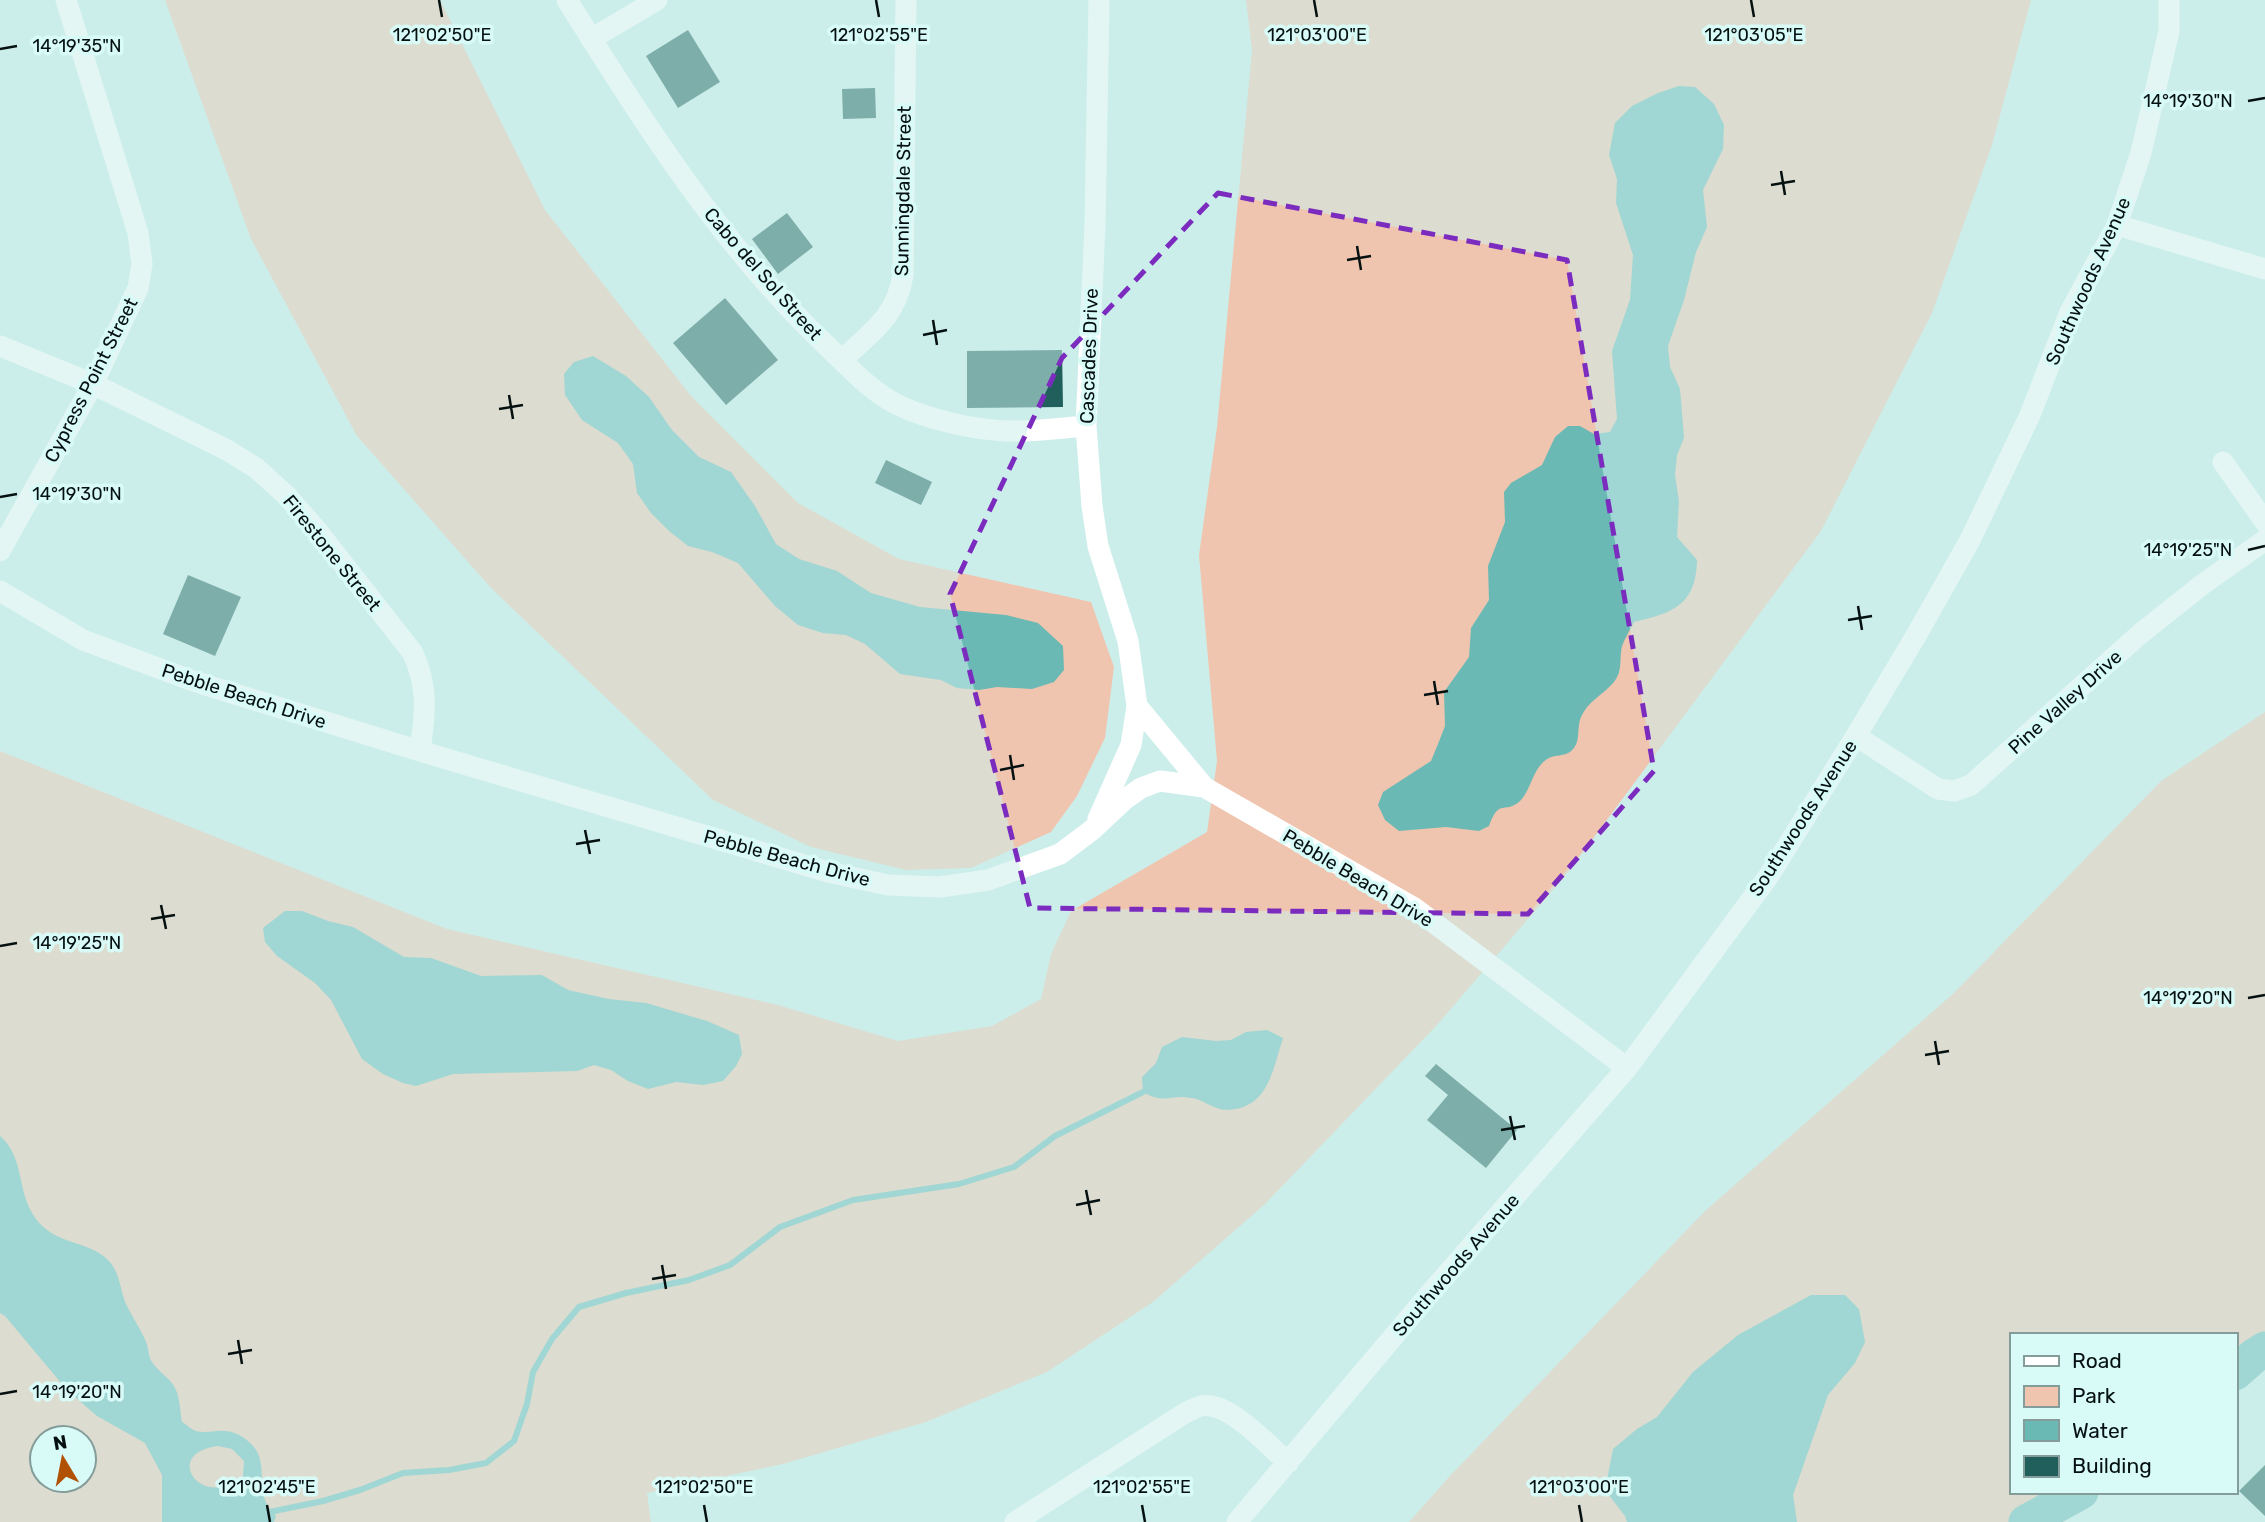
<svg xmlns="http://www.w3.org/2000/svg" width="2265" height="1522" font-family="Rubik,sans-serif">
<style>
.green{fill:#efc5af;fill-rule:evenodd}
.water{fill:#6ab9b5;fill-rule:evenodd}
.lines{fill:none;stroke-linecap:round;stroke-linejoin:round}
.stream{stroke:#6ab9b5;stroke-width:6}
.river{stroke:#6ab9b5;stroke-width:35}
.building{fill:#215f5c}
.minor{stroke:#fff;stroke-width:21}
.marked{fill:none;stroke:#7b2cbf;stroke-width:5;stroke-dasharray:14 9;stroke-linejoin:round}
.ticks{fill:none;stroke:#051110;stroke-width:2.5}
.labels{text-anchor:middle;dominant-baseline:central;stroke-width:7;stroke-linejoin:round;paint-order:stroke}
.street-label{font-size:19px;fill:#051110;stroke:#d9fbf8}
.ticks-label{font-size:18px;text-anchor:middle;fill:#051110;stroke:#d9fbf8;stroke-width:7;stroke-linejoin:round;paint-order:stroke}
</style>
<rect width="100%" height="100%" fill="#cceeeb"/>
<!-- green -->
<path class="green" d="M 165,0 L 440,0 L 545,210 L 691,396 L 798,503 L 899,559 L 1091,602 L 1114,667 L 1105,738 L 1077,796 L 1051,832 L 971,868 L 906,870 L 811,847 L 713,800 L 491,588 L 357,436 L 251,239 Z
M 1246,0 L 2031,0 L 1992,145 L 1932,313 L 1821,531 L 1569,871 L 1437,1025 L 1264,1205 L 1153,1302 L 1047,1372 L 926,1422 L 783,1464 L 647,1493 L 651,1522 L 0,1522 L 0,751 L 447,929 L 778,1005 L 898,1041 L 992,1026 L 1041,999 L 1051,954 L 1071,911 L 1207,832 L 1217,761 L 1199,555 L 1217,427 L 1252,50 ZM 42,1438 L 84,1438 L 84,1480 L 42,1480 Z
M 2265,712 L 2265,1349 L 2254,1356 L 2235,1373 L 2235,1335 L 2011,1335 L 2011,1492 L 2081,1492 L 2026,1522 L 1409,1522 L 1448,1478 L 1705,1211 L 1955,992 L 2161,781 Z"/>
<!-- water -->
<path class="water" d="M 1679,86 L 1695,87 L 1714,104 L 1724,125 L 1723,149 L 1703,190 L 1707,227 L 1696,252 L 1684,300 L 1668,346 L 1670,367 L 1680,389 L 1684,438 L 1677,455 L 1675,475 L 1679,501 L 1677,537 L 1697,560 C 1696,605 1673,613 1634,622 C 1630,630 1625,638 1622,646 C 1619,659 1623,671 1614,682 C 1603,695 1588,701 1581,717 C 1576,729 1582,743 1570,752 C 1564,756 1555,755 1549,758 C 1532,767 1532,790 1519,802 C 1504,814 1499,798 1489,826 L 1479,831 L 1446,827 L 1399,831 L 1385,820 L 1378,805 L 1383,792 L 1431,761 L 1438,744 L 1445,726 L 1444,692 L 1469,657 L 1471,628 L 1489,600 L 1488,566 L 1505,522 L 1504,492 L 1511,483 L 1542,465 L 1555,437 L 1568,426 L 1580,426 L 1594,434 L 1610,432 L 1617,419 L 1612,351 L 1630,300 L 1633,255 L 1616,203 L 1617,179 L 1609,155 L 1615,123 L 1632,106 L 1658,93 Z
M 593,356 L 626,376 L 649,397 L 672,430 L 699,457 L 731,472 L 755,506 L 776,544 L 799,559 L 837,571 L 871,593 L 920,607 L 1006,615 L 1038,623 L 1063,646 L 1064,670 L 1054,682 L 1032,689 L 997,687 L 979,690 L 957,688 L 941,680 L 900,674 L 865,644 L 846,635 L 823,633 L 798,625 L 775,606 L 738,563 L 712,552 L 688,546 L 669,531 L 651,513 L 637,493 L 633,464 L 618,443 L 582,420 L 565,395 L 564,374 L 574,362 Z
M 285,911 L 302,911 L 328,921 L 353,927 L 404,957 L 431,958 L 481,976 L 542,975 L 568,990 L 609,999 L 646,1003 L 707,1021 L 739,1035 L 742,1054 L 736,1066 L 723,1081 L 703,1085 L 676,1082 L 648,1089 L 628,1081 L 611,1070 L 594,1065 L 577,1071 L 453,1074 L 416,1086 L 403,1083 L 383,1074 L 362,1059 L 331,1000 L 315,983 L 277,956 L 265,942 L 263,928 Z
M 1267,1030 L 1283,1038 C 1273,1068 1269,1109 1227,1110 C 1214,1110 1203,1099 1191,1098 C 1169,1094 1166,1105 1143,1092 L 1142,1077 L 1156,1063 L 1162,1047 L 1182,1037 L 1216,1041 L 1231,1040 L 1246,1032 Z
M 0,1136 C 24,1157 17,1187 32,1213 C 52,1247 86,1238 108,1260 C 120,1272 120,1290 126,1304 C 132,1317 141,1329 146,1342 C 149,1348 148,1357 152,1362 C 159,1373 171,1378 176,1390 C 180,1399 180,1412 182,1422 C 186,1424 192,1430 196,1431 C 210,1435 221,1426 239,1435 C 266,1450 260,1467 263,1492 C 264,1502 270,1509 276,1516 L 274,1522 L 162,1522 L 162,1475 L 145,1443 L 97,1416 L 67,1390 L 5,1316 L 0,1313 ZM 218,1446 L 232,1449 L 244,1461 L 243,1476 C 201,1512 161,1453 218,1446 Z
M 1811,1295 L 1845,1295 L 1859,1309 L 1865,1342 L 1855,1363 L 1828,1395 L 1793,1495 L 1797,1522 L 1627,1522 L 1625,1516 L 1605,1490 L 1613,1449 L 1637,1429 L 1657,1417 L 1693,1372 L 1738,1335 Z"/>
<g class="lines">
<!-- stream -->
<path class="stream" d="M 254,1522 L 258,1520 L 260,1514 L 323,1501 L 360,1490 L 403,1473 L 449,1470 L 486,1463 L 514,1441 L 527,1404 L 533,1372 L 552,1339 L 579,1307 L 626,1293 L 689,1280 L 730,1265 L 780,1227 L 853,1200 L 959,1184 L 1014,1167 L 1055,1136 L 1143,1092"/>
<!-- river -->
<path class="river" d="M 2235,1373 L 2254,1356 L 2265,1349
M 2026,1522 L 2081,1492"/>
</g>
<!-- building -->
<path class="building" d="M 688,30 L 720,82 L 678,108 L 646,56 Z
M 875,88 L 876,118 L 843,119 L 842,89 Z
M 787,213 L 813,247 L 778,274 L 752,239 Z
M 725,298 L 778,360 L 726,405 L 673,343 Z
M 1062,350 L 1063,407 L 967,408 L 967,351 Z
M 886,460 L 932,482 L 921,505 L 875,483 Z
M 188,575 L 241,597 L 215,656 L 163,634 Z
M 1436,1064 L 1517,1130 L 1486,1168 L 1427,1120 L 1448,1095 L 1425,1076 Z
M 2265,1465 L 2265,1516 L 2239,1491 Z"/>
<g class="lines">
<!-- minor -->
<path class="minor" d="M 567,0 C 644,123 722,247 828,347 C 850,368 870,391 898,405 C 930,420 970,429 1006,431 C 1032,432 1060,428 1086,426
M 591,39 L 657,0
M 2117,225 L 2265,269
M 0,346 L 93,384 L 227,450 L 256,468 L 286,495 L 315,528 L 413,653 C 429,690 425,713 420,751
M 842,360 C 871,332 896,318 903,275 L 906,0
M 2223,462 L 2265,522
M 0,551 L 93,384 L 138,288 L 142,264 L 138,233 L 66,0
M 0,591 L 83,640 L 193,681 L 420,751 L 828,872 L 888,885 L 940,887 L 988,880 L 1060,854 L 1092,830 L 1124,800 L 1141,788 L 1160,781 L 1204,787 L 1413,907 L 1627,1068
M 1137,706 L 1204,787
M 1856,736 L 1938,789 L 1954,791 L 1971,785 L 2140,634 L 2203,584 L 2265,540
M 1098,819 L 1131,745 L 1137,706 L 1128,641 L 1098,546 L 1092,506 L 1086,426 L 1095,225 L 1099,0
M 1015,1522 L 1185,1413 C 1190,1411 1196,1407 1201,1406 C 1228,1400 1269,1446 1288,1463
M 1237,1522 L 1426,1298 L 1627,1068 L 1768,877 L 1856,736 L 1917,634 L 1970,540 L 2030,415 L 2070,312 L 2117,225 L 2141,153 L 2169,31 L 2169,0"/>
</g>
<!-- marked area -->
<path d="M0 0H2265V1522H0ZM 1218,193 L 1567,260 L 1654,771 L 1528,914 L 1030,908 L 950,594 L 1062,358 Z" fill="#cceeeb" fill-opacity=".55" fill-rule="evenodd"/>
<path class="marked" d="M 1218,193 L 1567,260 L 1654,771 L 1528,914 L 1030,908 L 950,594 L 1062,358 Z"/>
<!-- ticks -->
<path class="ticks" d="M 439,0 L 442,17M 876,0 L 879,17M 1314,0 L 1317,17M 1751,0 L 1754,17M 0,49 L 17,46M 2248,101 L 2265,98M 1781,171 L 1785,195M 1771,185 L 1795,181M 1357,246 L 1361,270M 1347,260 L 1371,256M 933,320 L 937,345M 923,335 L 947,330M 509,395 L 513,419M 499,409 L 523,405M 0,497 L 17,494M 2248,550 L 2265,546M 1858,606 L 1862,630M 1848,620 L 1872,616M 1434,681 L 1438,705M 1424,695 L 1448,691M 1010,755 L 1014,780M 1000,770 L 1024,765M 585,830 L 590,854M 576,844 L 600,840M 161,905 L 166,929M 151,919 L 175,915M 0,946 L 17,943M 2248,998 L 2265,995M 1935,1041 L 1939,1065M 1925,1055 L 1949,1051M 1510,1116 L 1515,1140M 1501,1130 L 1525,1126M 1086,1190 L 1091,1215M 1076,1205 L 1100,1200M 662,1265 L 666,1289M 652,1279 L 676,1275M 238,1340 L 242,1364M 228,1354 L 252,1350M 0,1394 L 17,1391M 267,1505 L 270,1522M 704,1505 L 707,1522M 1142,1505 L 1145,1522M 1579,1505 L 1582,1522"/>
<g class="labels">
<!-- street labels -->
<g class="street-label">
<text transform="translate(903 191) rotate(-89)">Sunningdale Street</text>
<text transform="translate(763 274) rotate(49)">Cabo del Sol Street</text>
<text transform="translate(2088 281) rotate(-66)">Southwoods Avenue</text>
<text transform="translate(1089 356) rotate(-88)">Cascades Drive</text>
<text transform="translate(91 380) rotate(-63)">Cypress Point Street</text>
<text transform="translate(332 553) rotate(51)">Firestone Street</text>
<text transform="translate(244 696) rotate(18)">Pebble Beach Drive</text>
<text transform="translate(2065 702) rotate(-42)">Pine Valley Drive</text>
<text transform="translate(1803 818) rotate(-57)">Southwoods Avenue</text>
<text transform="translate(787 858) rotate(15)">Pebble Beach Drive</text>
<text transform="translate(1358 878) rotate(31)">Pebble Beach Drive</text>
<text transform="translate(1456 1265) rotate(-49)">Southwoods Avenue</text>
</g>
</g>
<g class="ticks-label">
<text x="442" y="41">121°02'50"E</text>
<text x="879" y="41">121°02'55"E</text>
<text x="1317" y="41">121°03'00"E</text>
<text x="1754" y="41">121°03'05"E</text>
<text x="77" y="52">14°19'35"N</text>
<text x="2188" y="107">14°19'30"N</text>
<text x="77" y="500">14°19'30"N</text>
<text x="2188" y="556">14°19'25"N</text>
<text x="77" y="949">14°19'25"N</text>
<text x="2188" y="1004">14°19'20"N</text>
<text x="77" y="1398">14°19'20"N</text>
<text x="267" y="1493">121°02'45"E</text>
<text x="704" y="1493">121°02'50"E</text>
<text x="1142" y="1493">121°02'55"E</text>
<text x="1579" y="1493">121°03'00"E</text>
</g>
<!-- legend -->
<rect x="2010" y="1333" width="228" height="161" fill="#d9fbf8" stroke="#849d9b" stroke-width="2"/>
<rect x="2024" y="1356" width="35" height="10" fill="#ffffff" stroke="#849d9b" stroke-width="2"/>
<text x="2072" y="1368" font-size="21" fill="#051110">Road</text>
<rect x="2024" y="1386" width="35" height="21" fill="#efc5af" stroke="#849d9b" stroke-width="2"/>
<text x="2072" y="1403" font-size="21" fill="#051110">Park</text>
<rect x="2024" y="1420" width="35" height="21" fill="#6ab9b5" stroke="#849d9b" stroke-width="2"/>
<text x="2072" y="1438" font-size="21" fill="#051110">Water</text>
<rect x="2024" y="1456" width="35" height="21" fill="#215f5c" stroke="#849d9b" stroke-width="2"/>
<text x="2072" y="1473" font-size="21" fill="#051110">Building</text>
<!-- north arrow -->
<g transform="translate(63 1459) rotate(350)"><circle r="33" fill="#d9fbf8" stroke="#849d9b" stroke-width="2"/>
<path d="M0-5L12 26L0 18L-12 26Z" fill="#b05103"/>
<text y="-10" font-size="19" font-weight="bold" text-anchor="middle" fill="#051110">N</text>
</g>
</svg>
